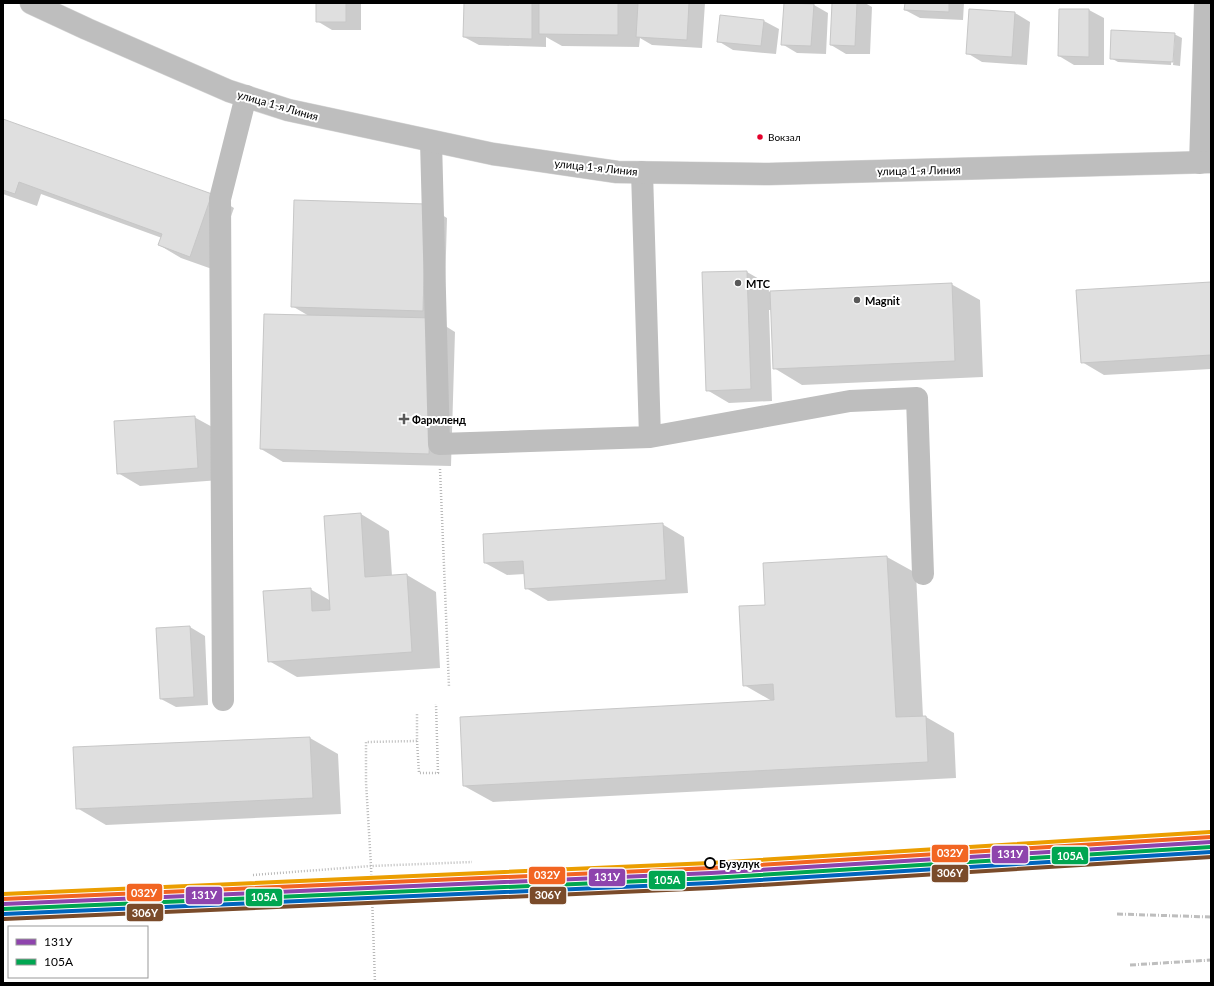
<svg xmlns="http://www.w3.org/2000/svg" width="1214" height="986" font-family="Lato,sans-serif">
<style>
.shadow{fill:#0003}
.building{fill:#dfdfdf;stroke:#c7c7c7}
.lines{fill:none;stroke-linecap:round;stroke-linejoin:round}
.major-casing{stroke:#dbdbdb;stroke-width:23}
.path{stroke:#b9b9b9;stroke-width:2.5;stroke-dasharray:1 2;stroke-linecap:butt}
.minor{stroke:#bebebe;stroke-width:22}
.major{stroke:#bebebe;stroke-width:22}
.rail{stroke:#bebebe;stroke-width:3;stroke-dasharray:6 2 1 2;stroke-linecap:butt}
.rail-1-casing{stroke:#fff;stroke-width:7}
.rail-2-casing{stroke:#fff;stroke-width:7}
.rail-3-casing{stroke:#fff;stroke-width:7}
.rail-4-casing{stroke:#fff;stroke-width:7}
.rail-5-casing{stroke:#fff;stroke-width:7}
.rail-6-casing{stroke:#fff;stroke-width:7}
.rail-1{stroke:#8e44ad;stroke-width:4}
.rail-2{stroke:#00a651;stroke-width:4}
.rail-3{stroke:#f26522;stroke-width:4}
.rail-4{stroke:#0065bd;stroke-width:4}
.rail-5{stroke:#eb9e00;stroke-width:4}
.rail-6{stroke:#7a4b2a;stroke-width:4}
.bus-dot{fill:#e4002b;stroke:#fff;stroke-width:1.5}
.poi-dot{fill:#595959;stroke:#fff;stroke-width:1.5}
.stop-dot{fill:#fff;stroke:#000;stroke-width:2}
.labels{text-anchor:middle;dominant-baseline:central;stroke-width:4;stroke-linejoin:round;paint-order:stroke}
.bus-label{font-size:10px;fill:#000;stroke:#fff;text-anchor:start}
.street-label{font-size:11px;fill:#000;stroke:#fff}
.poi-label{font-size:11px;font-weight:bold;fill:#000;stroke:#fff;text-anchor:start}
.stop-label{font-size:11px;font-weight:bold;fill:#000;stroke:#fff;text-anchor:start}
.line-badge{stroke:#fff;stroke-width:1.5}
.badge-label{font-size:11px;text-anchor:middle;font-weight:bold;fill:#fff}
</style>
<rect width="100%" height="100%" fill="#fff"/>
<!-- shadow -->
<path class="shadow" d="M 317,3 L 361,3 L 361,30 L 332,30 L 317,21 Z
M 465,3 L 705,3 L 702,48 L 652,45 L 640,38 L 639,47 L 562,46 L 546,37 L 546,47 L 479,45 L 464,37 Z
M 833,3 L 865,3 L 872,7 L 870,54 L 846,54 L 831,45 Z
M 906,3 L 964,3 L 963,20 L 920,18 L 905,10 Z
M 814,5 L 828,13 L 826,54 L 797,53 L 782,44 Z
M 1089,10 L 1104,18 L 1104,65 L 1074,65 L 1059,56 Z
M 1015,13 L 1030,22 L 1027,65 L 982,62 L 967,53 Z
M 764,21 L 779,29 L 776,54 L 733,50 L 718,41 Z
M 1174,34 L 1182,38 L 1180,66 L 1173,65 L 1175,36 L 1173,36 L 1171,65 L 1118,62 L 1111,58 Z
M 3,120 L 212,195 L 234,208 L 212,269 L 181,258 L 159,245 L 162,238 L 41,194 L 37,206 L 3,194 Z
M 426,205 L 447,218 L 444,323 L 439,322 L 455,332 L 451,466 L 283,462 L 261,449 L 309,316 L 292,306 Z
M 747,272 L 768,284 L 769,292 L 951,284 L 980,300 L 983,377 L 802,385 L 774,368 L 771,310 L 769,310 L 772,401 L 729,403 L 707,390 Z
M 1211,283 L 1211,369 L 1104,375 L 1082,362 Z
M 194,417 L 216,429 L 220,480 L 140,486 L 118,473 Z
M 361,514 L 389,531 L 392,576 L 407,575 L 436,592 L 440,668 L 297,677 L 269,661 L 310,589 L 331,601 Z
M 662,524 L 684,537 L 688,593 L 548,601 L 526,588 L 525,574 L 507,575 L 485,563 Z
M 887,557 L 916,573 L 923,717 L 926,717 L 954,733 L 956,778 L 493,802 L 464,786 L 772,701 L 744,685 L 766,606 L 764,564 Z
M 190,627 L 205,636 L 208,705 L 176,707 L 161,699 Z
M 310,738 L 338,754 L 341,814 L 106,825 L 77,808 Z"/>
<!-- building -->
<path class="building" d="M 316,3 L 346,3 L 346,22 L 316,22 Z
M 464,3 L 532,3 L 532,39 L 463,37 Z
M 539,3 L 618,3 L 618,35 L 539,34 Z
M 638,3 L 689,3 L 687,40 L 636,37 Z
M 784,3 L 814,4 L 811,46 L 781,45 Z
M 832,3 L 857,3 L 855,46 L 830,45 Z
M 905,3 L 949,3 L 949,12 L 904,10 Z
M 969,9 L 1015,12 L 1012,57 L 966,54 Z
M 1059,9 L 1089,9 L 1089,57 L 1058,56 Z
M 720,15 L 764,20 L 761,46 L 717,42 Z
M 1111,30 L 1175,33 L 1173,62 L 1110,59 Z
M 3,119 L 212,194 L 190,257 L 158,245 L 162,234 L 19,182 L 15,194 L 3,190 Z
M 294,200 L 426,204 L 423,311 L 291,307 Z
M 747,271 L 751,389 L 706,391 L 702,272 Z
M 1211,282 L 1211,355 L 1081,363 L 1076,290 Z
M 952,283 L 955,361 L 773,369 L 770,291 Z
M 264,314 L 434,318 L 429,454 L 260,449 Z
M 195,416 L 198,468 L 117,474 L 114,421 Z
M 361,513 L 365,577 L 407,574 L 412,652 L 268,662 L 263,591 L 311,588 L 312,611 L 330,610 L 324,516 Z
M 663,523 L 666,580 L 525,589 L 523,561 L 484,563 L 483,534 Z
M 887,556 L 896,717 L 926,716 L 928,762 L 463,786 L 460,717 L 774,700 L 773,684 L 743,686 L 739,606 L 765,605 L 763,563 Z
M 190,626 L 194,697 L 160,699 L 156,628 Z
M 310,737 L 313,798 L 76,809 L 73,747 Z"/>
<g class="lines">
<defs>
<path id="major" d="M 31,3 L 87,29 L 229,91 L 288,110 L 493,154 L 617,172 L 769,174 L 1211,162"/>
</defs>
<!-- major casing -->
<use href="#major" class="major-casing"/>
<!-- path -->
<path class="path" d="M 440,469 L 449,687
M 417,741 L 419,773 L 438,773 L 436,704
M 253,875 L 371,866 L 472,862
M 375,983 L 371,866 L 366,782 L 366,742 L 417,741 L 417,714"/>
<!-- minor -->
<path class="minor" d="M 431,141 L 439,444 L 650,437 L 642,172
M 1200,163 L 1205,3
M 650,437 L 850,401 L 917,398 L 923,574
M 223,700 L 220,199 L 246,96"/>
<!-- major -->
<use href="#major" class="major"/>
<!-- rail -->
<path class="rail" d="M 1117,914 L 1211,917
M 1130,965 L 1211,960"/>
<defs>
<path id="rail-1" d="M 3,904 L 711,873 L 1211,842"/>
<path id="rail-2" d="M 3,909 L 711,878 L 1211,847"/>
<path id="rail-3" d="M 3,899 L 711,868 L 1211,837"/>
<path id="rail-4" d="M 3,914 L 711,883 L 1211,852"/>
<path id="rail-5" d="M 3,894 L 710,863 L 1210,832"/>
<path id="rail-6" d="M 4,919 L 712,888 L 1211,857"/>
</defs>
<!-- rail-1 casing -->
<use href="#rail-1" class="rail-1-casing"/>
<!-- rail-2 casing -->
<use href="#rail-2" class="rail-2-casing"/>
<!-- rail-3 casing -->
<use href="#rail-3" class="rail-3-casing"/>
<!-- rail-4 casing -->
<use href="#rail-4" class="rail-4-casing"/>
<!-- rail-5 casing -->
<use href="#rail-5" class="rail-5-casing"/>
<!-- rail-6 casing -->
<use href="#rail-6" class="rail-6-casing"/>
<!-- rail-1 -->
<use href="#rail-1" class="rail-1"/>
<!-- rail-2 -->
<use href="#rail-2" class="rail-2"/>
<!-- rail-3 -->
<use href="#rail-3" class="rail-3"/>
<!-- rail-4 -->
<use href="#rail-4" class="rail-4"/>
<!-- rail-5 -->
<use href="#rail-5" class="rail-5"/>
<!-- rail-6 -->
<use href="#rail-6" class="rail-6"/>
</g>
<!-- markers -->
<circle class="bus-dot" cx="760" cy="137" r="3.5"/>
<g class="poi-dot">
<circle cx="738" cy="283" r="4"/>
<circle cx="857" cy="300" r="4"/>
<path d="M402 413h4v4h4v4h-4v4h-4v-4h-4v-4h4z"/>
</g>
<circle class="stop-dot" cx="710" cy="863" r="5"/>
<g class="labels">
<!-- bus labels -->
<g class="bus-label">
<text x="768" y="137">Вокзал</text>
</g>
<!-- street labels -->
<g class="street-label">
<text transform="translate(278 105) rotate(16)">улица 1-я Линия</text>
<text transform="translate(596 167) rotate(6)">улица 1-я Линия</text>
<text transform="translate(919 170) rotate(-1)">улица 1-я Линия</text>
</g>
<!-- poi labels -->
<g class="poi-label">
<text x="746" y="283">МТС</text>
<text x="865" y="300">Magnit</text>
<text x="412" y="419">Фармленд</text>
</g>
<!-- stop labels -->
<g class="stop-label">
<text x="719" y="863">Бузулук</text>
</g>
</g>
<g class="line-badge">
<rect x="931" y="844" width="38" height="19" rx="4" fill="#f26522"/>
<rect x="991" y="845" width="38" height="19" rx="4" fill="#8e44ad"/>
<rect x="1051" y="846" width="38" height="19" rx="4" fill="#00a651"/>
<rect x="931" y="864" width="38" height="19" rx="4" fill="#7a4b2a"/>
<rect x="528" y="866" width="38" height="19" rx="4" fill="#f26522"/>
<rect x="588" y="868" width="38" height="19" rx="4" fill="#8e44ad"/>
<rect x="648" y="870" width="38" height="20" rx="4" fill="#00a651"/>
<rect x="126" y="883" width="37" height="19" rx="4" fill="#f26522"/>
<rect x="185" y="886" width="38" height="19" rx="4" fill="#8e44ad"/>
<rect x="529" y="886" width="38" height="19" rx="4" fill="#7a4b2a"/>
<rect x="245" y="888" width="38" height="19" rx="4" fill="#00a651"/>
<rect x="126" y="903" width="38" height="19" rx="4" fill="#7a4b2a"/>
</g>
<g class="badge-label">
<text x="950" y="857">032У</text>
<text x="1010" y="858">131У</text>
<text x="1070" y="860">105А</text>
<text x="950" y="877">306Y</text>
<text x="547" y="879">032У</text>
<text x="607" y="881">131У</text>
<text x="667" y="884">105А</text>
<text x="144" y="897">032У</text>
<text x="204" y="899">131У</text>
<text x="548" y="899">306Y</text>
<text x="264" y="901">105А</text>
<text x="145" y="917">306Y</text>
</g>
<!-- border -->
<rect width="1214" height="986" fill="none" stroke="#000000" stroke-width="8"/>
<!-- legend -->
<rect x="8" y="926" width="140" height="52" fill="#ffffff" stroke="#999999"/>
<rect x="16" y="939" width="20" height="6" fill="#8e44ad" stroke="#999999"/>
<text x="44" y="946" font-size="12" fill="#000000">131У</text>
<rect x="16" y="959" width="20" height="6" fill="#00a651" stroke="#999999"/>
<text x="44" y="966" font-size="12" fill="#000000">105А</text>
</svg>
